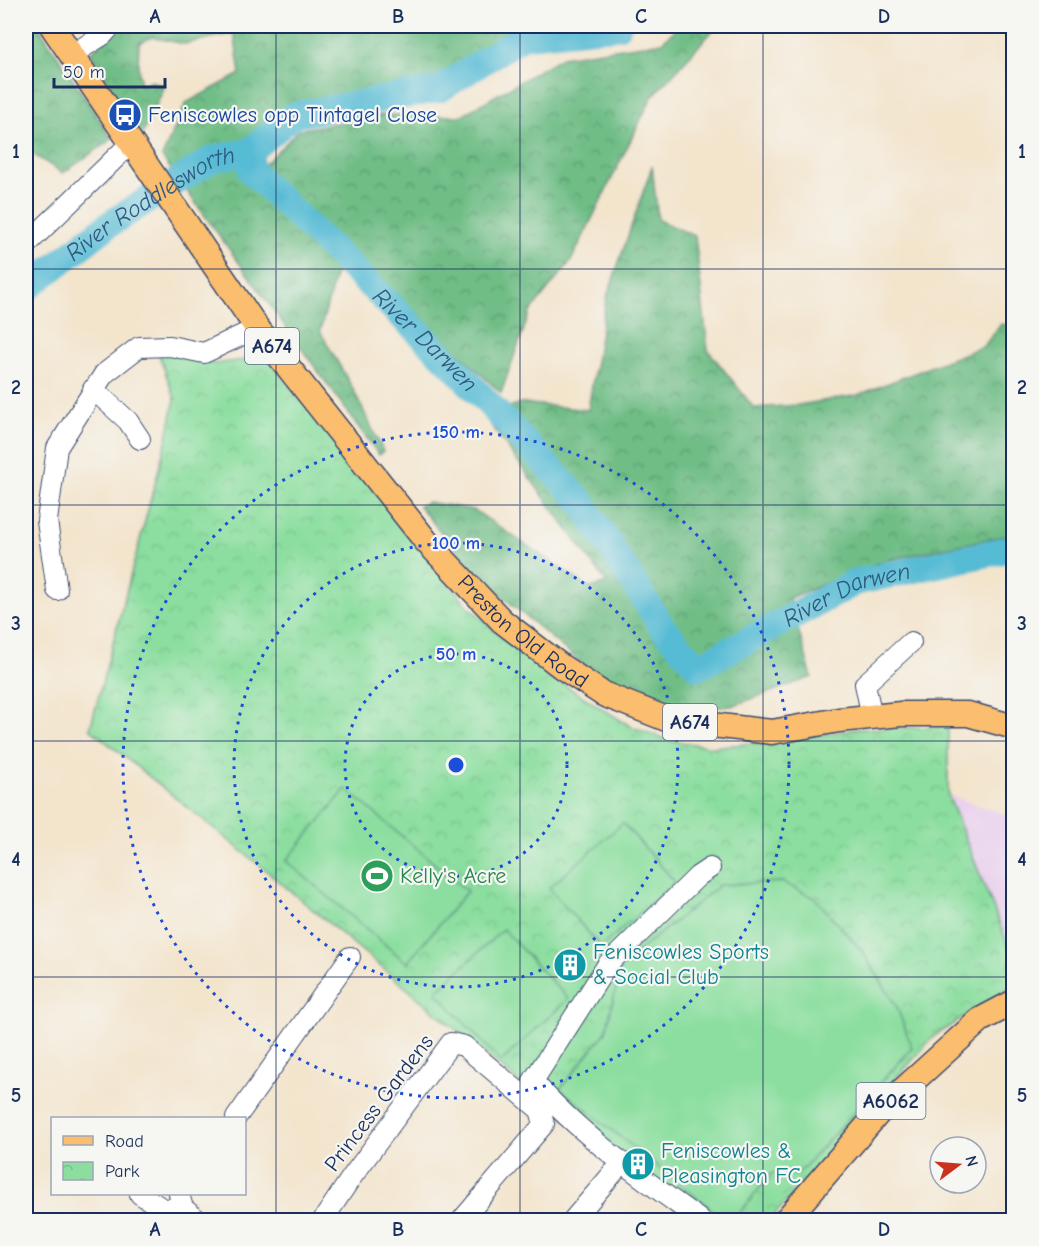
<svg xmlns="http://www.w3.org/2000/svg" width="1039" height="1246" font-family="'Comic Neue',sans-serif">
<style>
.built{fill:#ead1ed}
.forest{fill:url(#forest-crowns);stroke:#467672;stroke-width:1.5}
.park{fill:url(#park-crowns);stroke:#53867e;stroke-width:1.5}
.pitch{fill:#8bde9f;stroke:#53867e;stroke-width:1.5}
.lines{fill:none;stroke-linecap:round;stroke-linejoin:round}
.river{stroke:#56bbd4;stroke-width:27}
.minor-casing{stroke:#3b4a6e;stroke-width:22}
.major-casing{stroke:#3b4a6e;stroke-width:27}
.minor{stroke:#fff;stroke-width:20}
.major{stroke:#fbbd6e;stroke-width:24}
.grid{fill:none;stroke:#1b2f5e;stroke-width:1.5;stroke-opacity:0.55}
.ring{fill:none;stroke:#1d4ed8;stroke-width:3;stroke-dasharray:3 6}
.labels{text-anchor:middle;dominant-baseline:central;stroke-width:4.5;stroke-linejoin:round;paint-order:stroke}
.shield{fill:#f6f6f2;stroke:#5d6b8a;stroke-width:1.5}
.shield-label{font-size:21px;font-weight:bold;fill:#1b2f5e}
.transit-label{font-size:22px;fill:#164399;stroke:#f6f6f2;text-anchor:start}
.street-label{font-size:22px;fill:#1b2f5e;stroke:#f6f6f2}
.leisure-label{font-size:22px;fill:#27864d;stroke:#f6f6f2;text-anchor:start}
.culture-label{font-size:22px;fill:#0d838f;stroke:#f6f6f2;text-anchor:start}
.water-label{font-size:24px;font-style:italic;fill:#2d5981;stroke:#f6f6f2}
.centre{fill:#1d4ed8;stroke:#f6f6f2;stroke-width:3}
.ring-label{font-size:18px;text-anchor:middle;font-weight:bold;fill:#1d4ed8;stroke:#f6f6f2;stroke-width:4.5;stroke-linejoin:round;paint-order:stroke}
.neatline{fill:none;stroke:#1b2f5e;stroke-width:2}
.grid-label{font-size:20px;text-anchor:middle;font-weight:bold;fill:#1b2f5e}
</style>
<defs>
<pattern id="forest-crowns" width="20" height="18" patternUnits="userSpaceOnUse" patternTransform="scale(1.5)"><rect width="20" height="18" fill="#70bd86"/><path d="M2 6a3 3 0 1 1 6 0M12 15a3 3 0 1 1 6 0" fill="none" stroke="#5b9a71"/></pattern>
<pattern id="park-crowns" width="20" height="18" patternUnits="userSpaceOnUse" patternTransform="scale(1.5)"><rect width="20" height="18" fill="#8bde9f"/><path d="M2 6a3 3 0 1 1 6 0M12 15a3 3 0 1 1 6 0" fill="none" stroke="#77bf8b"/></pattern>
</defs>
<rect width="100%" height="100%" fill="#f6f6f2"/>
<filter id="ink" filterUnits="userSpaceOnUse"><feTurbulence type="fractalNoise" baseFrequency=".0167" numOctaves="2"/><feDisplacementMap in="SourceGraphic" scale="12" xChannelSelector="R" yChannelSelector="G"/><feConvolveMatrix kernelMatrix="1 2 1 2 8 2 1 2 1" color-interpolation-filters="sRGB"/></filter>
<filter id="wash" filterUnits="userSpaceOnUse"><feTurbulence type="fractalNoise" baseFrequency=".008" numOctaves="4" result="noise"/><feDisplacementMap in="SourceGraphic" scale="24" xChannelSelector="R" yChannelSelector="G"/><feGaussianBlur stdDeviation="1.35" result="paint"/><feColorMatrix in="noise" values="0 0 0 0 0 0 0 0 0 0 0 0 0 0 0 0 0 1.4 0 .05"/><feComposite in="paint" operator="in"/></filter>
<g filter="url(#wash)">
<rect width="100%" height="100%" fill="#f3e4cc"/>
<!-- built -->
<path class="built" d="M 949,795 L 1013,817 L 1013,955 Z"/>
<!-- forest -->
<path class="forest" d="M 26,26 L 38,26 L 112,139 L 63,173 L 26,150 Z
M 123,26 L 531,26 C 500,40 474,62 444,78 C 395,104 337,103 283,108 L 241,151 L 243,169 L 337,269 L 320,331 L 353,389 L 383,451 L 379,455 L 162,157 L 186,103 L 240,74 L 234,33 L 184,44 L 152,37 L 139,43 L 138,65 L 141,86 L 151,81 L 165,86 L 141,138 L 90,53 Z
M 679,26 L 717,26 L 652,97 L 571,261 L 530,312 L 501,393 L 274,179 L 263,166 L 299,130 L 383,115 L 461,116 L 562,57 L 662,42 Z
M 652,166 L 658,220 L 695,236 L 708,350 L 754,408 L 799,405 L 858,395 L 984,346 L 1001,324 L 1013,326 L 1013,534 L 883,561 L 789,598 L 812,677 L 732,706 L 669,711 L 605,683 L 478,576 L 419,506 L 428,502 L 474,510 L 590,588 L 607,583 L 485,417 L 521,403 L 588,410 L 606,300 Z"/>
<!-- park -->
<path class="park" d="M 171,347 L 214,364 L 266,357 L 467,605 L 507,642 L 564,685 L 630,726 L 668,740 L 713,747 L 794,739 L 856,729 L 948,727 L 948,795 L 1013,957 L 1013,986 L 934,1036 L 770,1220 L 691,1220 L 497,1064 L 263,868 L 90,729 L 166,442 L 175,399 L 159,355 Z"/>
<!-- pitch -->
<path class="pitch" d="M 346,789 L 467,891 L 407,963 L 286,861 Z
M 623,823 L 675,882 L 601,947 L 549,888 Z
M 782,882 L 815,898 L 862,951 L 897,1007 L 912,1048 L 797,1175 L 772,1173 L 734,1220 L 725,1220 L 560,1089 L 606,1032 L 621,965 L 720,885 Z
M 503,929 L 568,999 L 501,1062 L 436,992 Z"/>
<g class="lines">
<!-- river -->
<g class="river">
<path id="s1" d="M 618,26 L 523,36 L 440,89 L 294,115 L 250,151 L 251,171 L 446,359 L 581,501 L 662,627 L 698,667 L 856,582 L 1014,548"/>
<path id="s2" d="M 26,289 L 108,225 L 212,159 L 250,151"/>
</g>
</g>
</g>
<g filter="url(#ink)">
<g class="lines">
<defs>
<path id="minor" d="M 71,55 L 103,35 L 111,26
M 26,245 L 131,143
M 93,389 L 128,421 L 140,439
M 57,590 L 47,521 L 57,448 L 104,374 L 139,347 L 170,346 L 204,353 L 257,328
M 872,717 L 865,684 L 911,642
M 236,1118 L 350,957
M 140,1194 L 163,1209 L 183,1208
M 179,1194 L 183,1208 L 198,1220
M 323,1220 L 351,1178 L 451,1043 L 464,1046 L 540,1110 L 544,1124 L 462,1220
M 573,1220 L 614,1172
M 700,1220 C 642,1178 580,1135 533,1081 L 608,964 L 698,876 L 710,868"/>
<g id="major">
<path id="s3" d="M 52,26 L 257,328 L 426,541 L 502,621 L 562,667 L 603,694 L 669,720 L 772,732 L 839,720 L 901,714 L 968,714 L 1014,727"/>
<path d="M 786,1220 L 880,1111 L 980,1020 L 1014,1002"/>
</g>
</defs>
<!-- minor casing -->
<use href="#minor" class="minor-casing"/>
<!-- major casing -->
<use href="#major" class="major-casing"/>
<!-- minor -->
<use href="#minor" class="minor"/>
<!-- major -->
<use href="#major" class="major"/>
</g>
</g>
<!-- grid -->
<path class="grid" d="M 276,26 L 276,1220M 520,26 L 520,1220M 763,26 L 763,1220M 26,269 L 1014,269M 26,505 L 1014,505M 26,741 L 1014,741M 26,977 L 1014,977"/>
<!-- distance rings -->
<g class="ring">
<circle cx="456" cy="765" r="111"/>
<circle cx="456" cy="765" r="222"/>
<circle cx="456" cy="765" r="333"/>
</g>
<!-- icons -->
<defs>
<symbol id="bus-disc" viewBox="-11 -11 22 22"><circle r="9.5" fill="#1a4fb4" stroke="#f6f6f2"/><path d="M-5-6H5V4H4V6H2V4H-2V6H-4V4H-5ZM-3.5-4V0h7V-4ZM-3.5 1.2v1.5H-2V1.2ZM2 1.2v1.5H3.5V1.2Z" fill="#fff"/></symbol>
<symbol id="stadium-disc" viewBox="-11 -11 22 22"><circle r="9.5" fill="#2e9e5b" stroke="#f6f6f2"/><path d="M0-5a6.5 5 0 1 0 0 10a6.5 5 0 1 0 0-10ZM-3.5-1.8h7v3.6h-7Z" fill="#fff"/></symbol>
<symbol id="building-disc" viewBox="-11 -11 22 22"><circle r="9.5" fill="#0f9aa8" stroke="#f6f6f2"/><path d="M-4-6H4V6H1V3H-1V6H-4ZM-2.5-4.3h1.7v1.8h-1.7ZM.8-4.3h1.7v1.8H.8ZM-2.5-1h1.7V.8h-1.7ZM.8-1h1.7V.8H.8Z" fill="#fff"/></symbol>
</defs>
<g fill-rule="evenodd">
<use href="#bus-disc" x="106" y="96" width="38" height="38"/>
<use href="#stadium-disc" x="358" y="857" width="38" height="38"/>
<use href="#building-disc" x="551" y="946" width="38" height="38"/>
<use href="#building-disc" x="619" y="1145" width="38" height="38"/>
</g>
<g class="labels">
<!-- shield labels -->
<g class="shield">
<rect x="245" y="328" width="54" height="36" rx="4.5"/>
<rect x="663" y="704" width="54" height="36" rx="4.5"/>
<rect x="856.5" y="1083" width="69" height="36" rx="4.5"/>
</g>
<g class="shield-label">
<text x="272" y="346">A674</text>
<text x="690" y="722">A674</text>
<text x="891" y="1101">A6062</text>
</g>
<!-- transit labels -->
<g class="transit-label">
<text x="148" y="115">Feniscowles opp Tintagel Close</text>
</g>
<!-- street labels -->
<g class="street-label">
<text stroke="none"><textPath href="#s3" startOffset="770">Preston Old Road</textPath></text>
<text transform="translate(379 1103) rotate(-53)">Princess Gardens</text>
</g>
<!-- leisure labels -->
<g class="leisure-label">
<text x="400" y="876">Kelly's Acre</text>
</g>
<!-- culture labels -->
<g class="culture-label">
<text x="593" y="952">Feniscowles Sports<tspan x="593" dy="25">&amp; Social Club</tspan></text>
<text x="661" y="1151">Feniscowles &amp;<tspan x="661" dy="25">Pleasington FC</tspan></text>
</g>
<!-- water labels -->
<g class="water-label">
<text stroke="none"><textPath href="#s2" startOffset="152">River Roddlesworth</textPath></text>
<text stroke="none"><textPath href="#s1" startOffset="662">River Darwen</textPath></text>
<text stroke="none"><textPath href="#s1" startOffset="1256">River Darwen</textPath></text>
</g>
</g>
<circle cx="456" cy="765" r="9" class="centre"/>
<g class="ring-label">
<text x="456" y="438">150 m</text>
<text x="456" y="549">100 m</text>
<text x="456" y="660">50 m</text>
</g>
<!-- margin -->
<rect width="1039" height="1246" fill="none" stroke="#f6f6f2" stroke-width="66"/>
<!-- legend -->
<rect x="51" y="1117" width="195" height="78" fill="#f6f6f2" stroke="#9ea6b7" stroke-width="1.5"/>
<rect x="63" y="1136" width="30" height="9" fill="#fbbd6e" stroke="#9ea6b7" stroke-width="1.5"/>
<text x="105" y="1147" font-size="18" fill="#1b2f5e">Road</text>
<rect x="63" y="1162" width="30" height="18" fill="url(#park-crowns)" stroke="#9ea6b7" stroke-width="1.5"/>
<text x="105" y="1177" font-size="18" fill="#1b2f5e">Park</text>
<!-- north arrow -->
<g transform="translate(958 1165) rotate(74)"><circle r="28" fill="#f6f6f2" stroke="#9ea6b7" stroke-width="1.5"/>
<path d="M0-4.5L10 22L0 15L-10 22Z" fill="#c8321e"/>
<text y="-9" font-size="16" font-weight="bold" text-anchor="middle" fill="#1b2f5e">N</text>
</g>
<!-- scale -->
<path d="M54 78v9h111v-9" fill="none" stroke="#1b2f5e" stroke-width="3"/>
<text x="63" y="78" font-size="18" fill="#1b2f5e" stroke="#f6f6f2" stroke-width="4.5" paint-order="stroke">50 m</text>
<rect x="33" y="33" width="973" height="1180" class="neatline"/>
<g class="grid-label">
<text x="155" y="23">A</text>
<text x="398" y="23">B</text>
<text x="641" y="23">C</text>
<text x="884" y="23">D</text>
<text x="16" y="158">1</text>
<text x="1022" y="158">1</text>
<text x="16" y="394">2</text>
<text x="1022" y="394">2</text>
<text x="16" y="630">3</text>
<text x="1022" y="630">3</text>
<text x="16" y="866">4</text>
<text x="1022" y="866">4</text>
<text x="16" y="1102">5</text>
<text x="1022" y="1102">5</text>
<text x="155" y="1236">A</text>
<text x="398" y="1236">B</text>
<text x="641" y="1236">C</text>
<text x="884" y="1236">D</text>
</g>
</svg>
